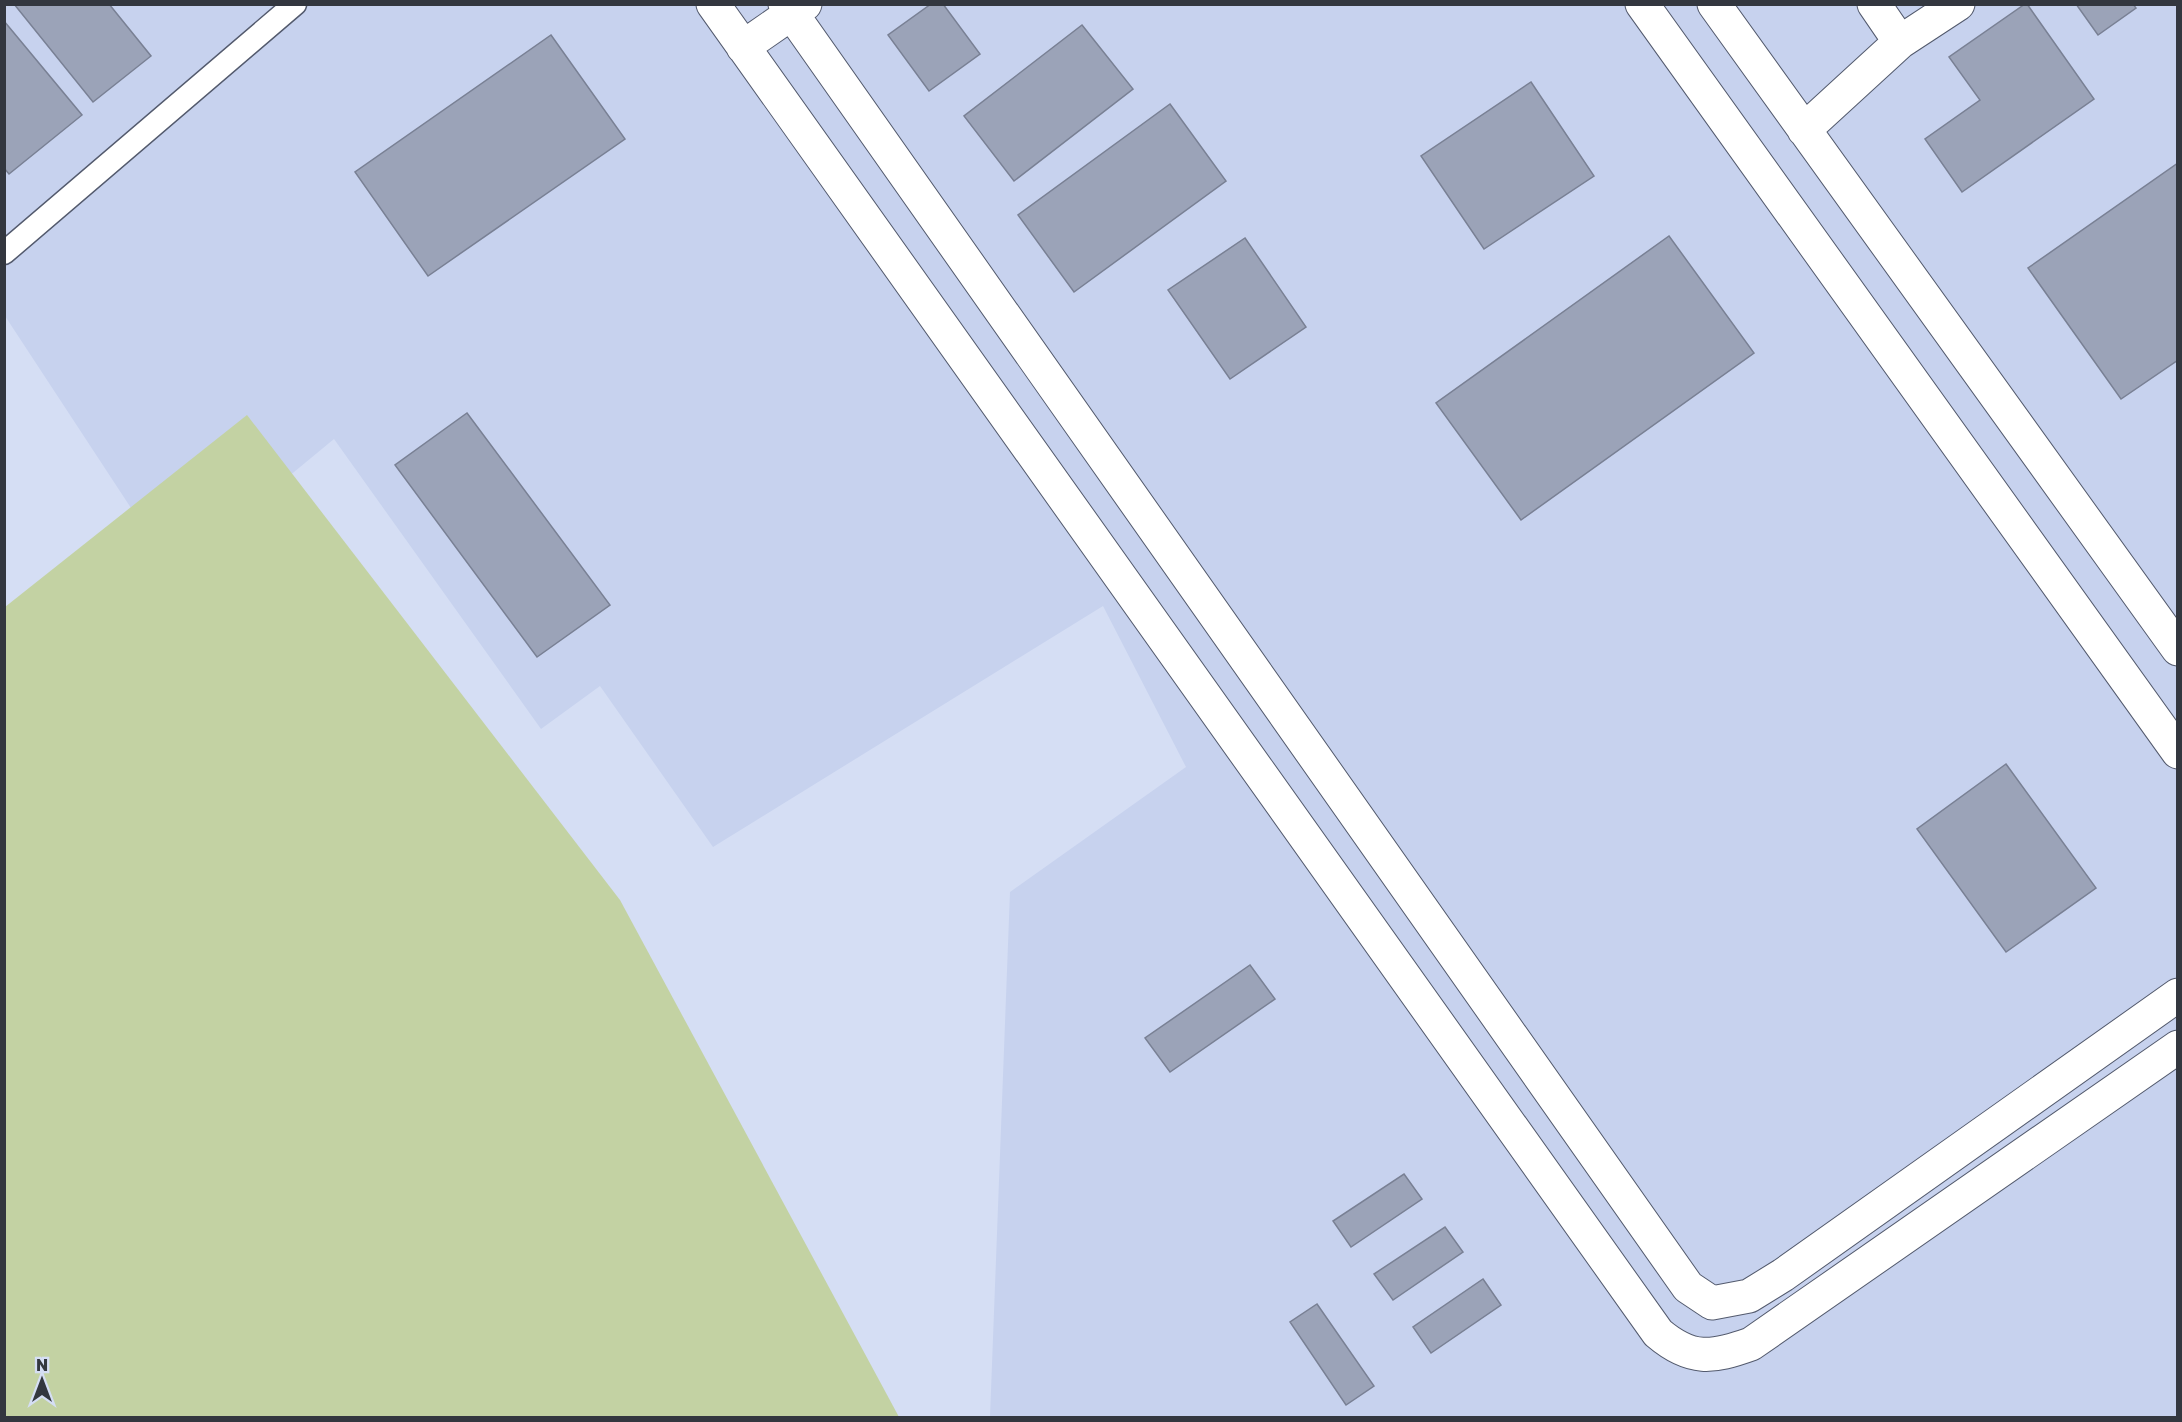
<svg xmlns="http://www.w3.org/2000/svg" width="2182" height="1422" font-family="'Golos Text',sans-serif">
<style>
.built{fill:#c7d2ee}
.green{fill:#c3d2a3}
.building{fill:#9ba3b8;stroke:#798094;stroke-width:1.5}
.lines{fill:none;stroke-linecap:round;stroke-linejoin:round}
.service-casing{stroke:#535a6d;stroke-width:25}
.minor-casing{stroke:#535a6d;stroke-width:35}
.service{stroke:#fff;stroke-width:22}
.minor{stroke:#fff;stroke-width:33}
</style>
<rect width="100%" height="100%" fill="#d5def4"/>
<!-- built -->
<path class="built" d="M 4,5 L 2177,5 L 2177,1417 L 990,1417 L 1010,892 L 1186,767 L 1103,606 L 713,847 L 600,686 L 541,729 L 334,439 L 173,572 L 5,316 Z"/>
<!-- green -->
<path class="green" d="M 247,415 L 620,900 L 899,1417 L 5,1417 L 5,607 Z"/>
<!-- building -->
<path class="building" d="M 14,4 L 109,4 L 151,56 L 93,102 Z
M 931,4 L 943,4 L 980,54 L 929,91 L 888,35 Z
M 2025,4 L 2027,4 L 2094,99 L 1962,192 L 1925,139 L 1980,100 L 1949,57 Z
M 2076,4 L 2133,4 L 2136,8 L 2098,35 Z
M 4,21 L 82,115 L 9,174 L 4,168 Z
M 1082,25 L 1133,89 L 1014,181 L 964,116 Z
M 551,35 L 625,139 L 428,276 L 355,172 Z
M 1531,82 L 1594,176 L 1484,249 L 1421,156 Z
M 1170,104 L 1226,181 L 1074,292 L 1018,215 Z
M 2178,163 L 2178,360 L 2121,399 L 2028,268 Z
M 1669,236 L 1754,353 L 1521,520 L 1436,403 Z
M 1245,238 L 1306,327 L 1230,379 L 1168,290 Z
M 467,413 L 610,605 L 537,657 L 395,465 Z
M 2006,764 L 2096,888 L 2006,952 L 1917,829 Z
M 1250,965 L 1275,999 L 1170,1072 L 1145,1038 Z
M 1404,1174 L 1422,1199 L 1351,1247 L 1333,1221 Z
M 1445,1227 L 1463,1252 L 1393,1300 L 1374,1274 Z
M 1483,1279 L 1501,1305 L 1431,1353 L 1413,1327 Z
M 1317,1304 L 1374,1386 L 1346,1405 L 1290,1322 Z"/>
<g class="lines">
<defs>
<path id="service" d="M 4,253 L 295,4"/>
<path id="minor" d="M 713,4 L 1658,1333 C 1691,1361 1712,1358 1751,1344 L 2178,1047
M 785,4 L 1688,1287 L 1712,1303 L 1749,1296 L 1783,1275 L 2178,995
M 1642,4 L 2178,752
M 1714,4 L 2178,649
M 1900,42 L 1958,4
M 743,47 L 805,4
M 1804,130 L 1900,42 L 1874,4"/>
</defs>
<!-- service casing -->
<use href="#service" class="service-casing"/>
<!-- minor casing -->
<use href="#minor" class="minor-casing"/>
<!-- service -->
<use href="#service" class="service"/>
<!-- minor -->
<use href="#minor" class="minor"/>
</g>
<!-- border -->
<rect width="2182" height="1422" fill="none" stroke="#33373f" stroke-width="12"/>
<!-- north arrow -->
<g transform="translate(42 1380)" stroke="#d5def4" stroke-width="4.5" paint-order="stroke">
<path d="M0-4.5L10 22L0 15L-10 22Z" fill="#33373f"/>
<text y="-9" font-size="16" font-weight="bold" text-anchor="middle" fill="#33373f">N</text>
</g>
</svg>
